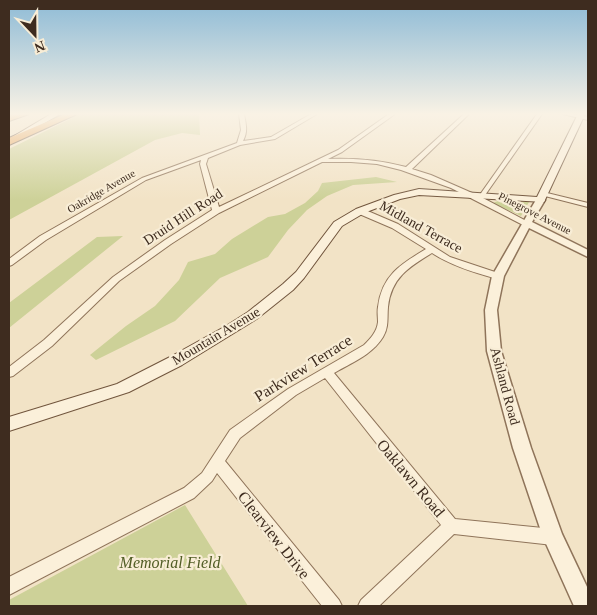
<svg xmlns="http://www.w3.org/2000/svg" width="597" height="615" font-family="Georgia,serif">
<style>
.green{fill:#cdd198}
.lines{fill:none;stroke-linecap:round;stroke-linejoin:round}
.minor-casing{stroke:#8f745a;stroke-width:2}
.tertiary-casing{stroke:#8f745a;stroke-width:3}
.secondary-casing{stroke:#71553d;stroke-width:2}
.motorway-casing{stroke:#5d422e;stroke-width:2}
.minor{fill:#fbf0da;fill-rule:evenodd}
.tertiary{fill:#fbf0da;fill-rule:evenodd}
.secondary{fill:#fbf0da;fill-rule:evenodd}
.motorway{fill:#e69f52;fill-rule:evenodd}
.labels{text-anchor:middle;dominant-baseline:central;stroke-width:4.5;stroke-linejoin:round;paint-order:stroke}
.far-street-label{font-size:11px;fill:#3e2c1f;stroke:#f8edd6}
.street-label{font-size:14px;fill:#3e2c1f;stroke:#f8edd6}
.near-street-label{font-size:16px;fill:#3e2c1f;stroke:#f8edd6}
.near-park-label{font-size:16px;font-style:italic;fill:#505c24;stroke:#f8edd6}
</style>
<rect width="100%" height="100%" fill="#f2e3c6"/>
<!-- green -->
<path class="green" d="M 50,114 L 199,114 L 200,135 L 182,133 L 155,140 L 9,220 L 9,149 L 72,118 Z
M 376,177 L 397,182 L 353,185 L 327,196 L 307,210 L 288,230 L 268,257 L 220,278 L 175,321 L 96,360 L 90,355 L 126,326 L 155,306 L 179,280 L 188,262 L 215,254 L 232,239 L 268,217 L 285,214 L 305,203 L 318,191 L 322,183 Z
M 498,201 L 529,202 L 521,216 L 493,203 Z
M 123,236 L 9,328 L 9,303 L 97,237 Z
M 185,505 L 248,606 L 9,606 L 9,600 Z"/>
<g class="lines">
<defs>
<path id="minor" d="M 239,114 L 244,114 C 246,124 248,132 243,141 L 271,137 L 311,114 L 317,114 L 275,139 L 240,145 L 208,158 L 206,164 L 219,207 L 338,150 L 389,114 L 395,114 L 342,152 L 328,159 C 355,158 380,160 406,167 L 464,114 L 469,114 L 412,169 L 431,175 L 479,196 L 537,114 L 542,114 L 483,198 L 530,223 L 529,225 L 523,225 L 451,188 L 401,170 L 377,164 L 351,162 L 322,162 L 219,213 L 171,244 L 119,281 L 52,346 L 13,376 L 9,377 L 9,367 L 44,340 L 113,277 L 165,240 L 212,210 L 200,164 L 201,160 L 146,180 L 46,240 L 12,265 L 9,266 L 9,259 L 40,236 L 142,178 L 237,143 L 241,130 Z
M 563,114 L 574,114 L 588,117 L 588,120 Z
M 543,192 L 588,203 L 588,207 L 541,195 L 541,193 Z
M 357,209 L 363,209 L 398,224 L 450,257 L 501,274 L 503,276 L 498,279 C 475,273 452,266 432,253 C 409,267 391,278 388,307 C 387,318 389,327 383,337 C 372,355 351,363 334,373 L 455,519 L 553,529 L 559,532 L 561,537 L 559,542 L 553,545 L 454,534 L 379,606 L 358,606 L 361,600 L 441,525 L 325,378 L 296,395 L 240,438 L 225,461 L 339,600 L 342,606 L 322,606 L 217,473 L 212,481 L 194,498 L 9,595 L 9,577 L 184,488 L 202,473 L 230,430 L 288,389 L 364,345 C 370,339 377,332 378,322 C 378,317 377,312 378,307 C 382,275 401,264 426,249 L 392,228 L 357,213 Z"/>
<path id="tertiary" d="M 540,197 L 545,200 L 532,222 L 588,250 L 588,257 L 529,228 L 504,276 L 497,310 L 501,351 L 531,448 L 562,534 L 588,589 L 588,606 L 574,606 L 543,537 L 513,448 L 487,351 L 485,310 L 492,276 L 537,198 Z"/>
<path id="secondary" d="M 51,114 L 60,114 L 9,144 L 9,139 Z
M 578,114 L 585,114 L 544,202 L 419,195 L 400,199 L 364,213 L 342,226 L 304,278 L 293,290 L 258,318 L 182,365 L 129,392 L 9,431 L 9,417 L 117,384 L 170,357 L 226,326 L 248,312 L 283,284 L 296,272 L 334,222 L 356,209 L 394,195 L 419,189 L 537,197 Z"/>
<path id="motorway" d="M 13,114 L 29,114 L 9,121 L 9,115 Z
M 65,114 L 77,114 L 9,145 L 9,138 Z"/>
</defs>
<!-- minor casing -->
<use href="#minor" class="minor-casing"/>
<!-- tertiary casing -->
<use href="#tertiary" class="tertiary-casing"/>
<!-- secondary casing -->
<use href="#secondary" class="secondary-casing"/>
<!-- motorway casing -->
<use href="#motorway" class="motorway-casing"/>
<!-- minor -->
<use href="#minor" class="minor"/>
<!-- tertiary -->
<use href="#tertiary" class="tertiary"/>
<!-- secondary -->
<use href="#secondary" class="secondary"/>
<!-- motorway -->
<use href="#motorway" class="motorway"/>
</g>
<!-- sky -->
<linearGradient id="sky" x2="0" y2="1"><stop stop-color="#8ebbd6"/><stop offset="0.57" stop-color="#f9f2e5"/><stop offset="1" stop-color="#f9f2e5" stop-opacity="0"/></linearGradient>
<rect width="597" height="200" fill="url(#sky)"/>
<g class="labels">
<!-- far-street labels -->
<g class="far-street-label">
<text transform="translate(101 191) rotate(-30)">Oakridge Avenue</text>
<text transform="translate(535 213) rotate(27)">Pinegrove Avenue</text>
</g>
<!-- street labels -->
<g class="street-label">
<text transform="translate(183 217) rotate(-33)">Druid Hill Road</text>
<text transform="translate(421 227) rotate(29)">Midland Terrace</text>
<text transform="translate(216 336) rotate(-31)">Mountain Avenue</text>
<text transform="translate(505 386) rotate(75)">Ashland Road</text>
</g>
<!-- near-street labels -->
<g class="near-street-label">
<text transform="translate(303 368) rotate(-32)">Parkview Terrace</text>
<text transform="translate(411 478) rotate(50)">Oaklawn Road</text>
<text transform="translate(274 535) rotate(52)">Clearview Drive</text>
</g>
<!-- near-park labels -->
<g class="near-park-label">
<text x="170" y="562">Memorial Field</text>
</g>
</g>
<!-- border -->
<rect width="597" height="615" fill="none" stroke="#3e2c1f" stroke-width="20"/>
<!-- north arrow -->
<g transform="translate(35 35) rotate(158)" stroke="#f8edd6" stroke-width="4" paint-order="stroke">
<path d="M0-4L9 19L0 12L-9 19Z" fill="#3e2c1f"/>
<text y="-8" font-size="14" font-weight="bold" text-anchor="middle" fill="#3e2c1f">N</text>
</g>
</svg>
